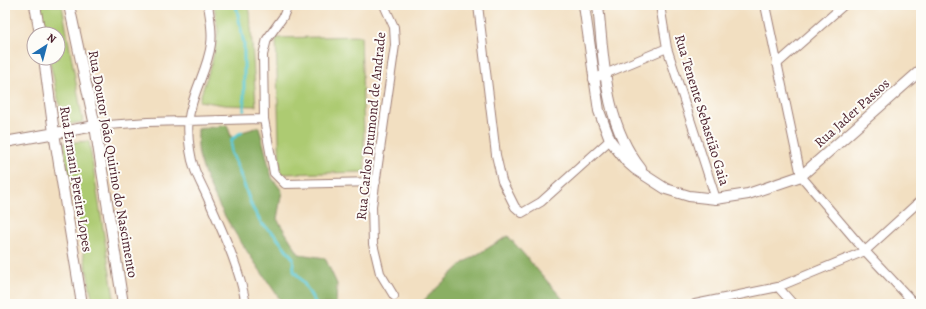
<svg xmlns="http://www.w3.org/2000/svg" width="926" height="309" font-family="Alegreya,serif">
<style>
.green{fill:#adcb72;stroke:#7c754e}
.forest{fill:#8aaf64;stroke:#6a6748}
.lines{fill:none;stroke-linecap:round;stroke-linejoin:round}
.stream{stroke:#5dc9d6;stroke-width:3}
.minor-casing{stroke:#9e7f76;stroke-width:10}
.tertiary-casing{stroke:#9e7f76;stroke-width:12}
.minor{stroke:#fff;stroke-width:8}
.tertiary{stroke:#fff;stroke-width:10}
.labels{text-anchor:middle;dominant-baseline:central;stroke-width:4;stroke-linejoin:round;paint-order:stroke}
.street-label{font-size:14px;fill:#4a1f2b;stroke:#fdfcf7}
</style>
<rect width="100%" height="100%" fill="#fdfcf7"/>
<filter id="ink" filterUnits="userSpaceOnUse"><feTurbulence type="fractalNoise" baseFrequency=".025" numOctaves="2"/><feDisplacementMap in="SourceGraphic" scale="8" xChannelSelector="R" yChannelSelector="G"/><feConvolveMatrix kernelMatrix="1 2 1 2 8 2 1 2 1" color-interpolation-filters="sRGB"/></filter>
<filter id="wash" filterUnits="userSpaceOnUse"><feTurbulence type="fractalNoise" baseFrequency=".012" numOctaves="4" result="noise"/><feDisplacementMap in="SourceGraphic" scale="16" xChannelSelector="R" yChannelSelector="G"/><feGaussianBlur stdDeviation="0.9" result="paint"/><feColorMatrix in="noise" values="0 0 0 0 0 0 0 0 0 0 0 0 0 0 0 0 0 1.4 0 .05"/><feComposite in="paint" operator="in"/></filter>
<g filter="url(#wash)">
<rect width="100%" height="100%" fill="#f2dfc1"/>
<!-- green -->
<path class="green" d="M 38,5 L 62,5 L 83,122 L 64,125 L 49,58 L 58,58 L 58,34 L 44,34 Z
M 214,5 L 248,5 L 250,12 L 256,106 L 225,105 L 199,101 L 212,62 L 218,32 Z
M 361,36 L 365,172 L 280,174 L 276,38 Z
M 89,141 L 115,304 L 93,304 L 63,143 Z"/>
<!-- forest -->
<path class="forest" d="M 227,125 L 232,139 L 242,132 L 259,127 L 272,178 L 282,191 L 277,219 L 299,254 L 325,258 L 337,284 L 336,304 L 283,304 C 253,258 215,212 200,159 C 197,150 198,138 198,129 Z
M 508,236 L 567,304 L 420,304 L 463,263 Z"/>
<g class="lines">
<!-- stream -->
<path class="stream" d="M 236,5 L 244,44 L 244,110
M 242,132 L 232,139 L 231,152 L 238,168 L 252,207 L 262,224 L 274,234 L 293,258 L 294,271 L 303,282 L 316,304"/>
</g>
</g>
<g filter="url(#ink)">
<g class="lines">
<defs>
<path id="minor" d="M 208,5 C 210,18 213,31 211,44 C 208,67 196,86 191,108 C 187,121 188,137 190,150 C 193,172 201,182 209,201 C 224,235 239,267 246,304
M 288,5 L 283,17 L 267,39 L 263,55 L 264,119 L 274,173 L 285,184 L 376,182
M 384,5 L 394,27 L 395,45 L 372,206 L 373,244 L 380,273 L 394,296
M 478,5 L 496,155 L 502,181 L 515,207 L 522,213 L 541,202 L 610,140
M 660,5 L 667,48 L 716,199
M 765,5 L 801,176 L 865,251 L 915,304
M 777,64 L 844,5
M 593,79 L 667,48
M 95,126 L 148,122 L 264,119
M 778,287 L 793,304
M 695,304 L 778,287 L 865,251 L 921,200"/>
<path id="tertiary" d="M 35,5 L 40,34
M 69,5 L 95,126 L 123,304
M 584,5 L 599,111 L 610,140 L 627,162 L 635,169 L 666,189 L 689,196 L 716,199 L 748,194 L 801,176 L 921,70
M 598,5 C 604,61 604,123 641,169
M 44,58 L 54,133 L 82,304
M 5,142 L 95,126"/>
</defs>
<!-- minor casing -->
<use href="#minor" class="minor-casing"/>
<!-- tertiary casing -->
<use href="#tertiary" class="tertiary-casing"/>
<!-- minor -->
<use href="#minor" class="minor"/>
<!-- tertiary -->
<use href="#tertiary" class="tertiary"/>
</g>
</g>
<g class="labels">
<!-- street labels -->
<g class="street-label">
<text transform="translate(702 110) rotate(73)">Rua Tenente Sebastião Gaia</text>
<text transform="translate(852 113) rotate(-42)">Rua Jader Passos</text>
<text transform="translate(371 126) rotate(-84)">Rua Carlos Drumond de Andrade</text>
<text transform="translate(113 164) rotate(80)">Rua Doutor João Quirino do Nascimento</text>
<text transform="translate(76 179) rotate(81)">Rua Ermani Pereira Lopes</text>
</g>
</g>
<!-- margin -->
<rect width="926" height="309" fill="none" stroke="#fdfcf7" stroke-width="20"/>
<!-- north arrow -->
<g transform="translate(46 46) rotate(36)"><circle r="19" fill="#fdfcf7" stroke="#b5a4a5"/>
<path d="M0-3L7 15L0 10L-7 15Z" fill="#1f6fb2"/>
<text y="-6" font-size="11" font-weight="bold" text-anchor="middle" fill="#4a1f2b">N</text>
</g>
</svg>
